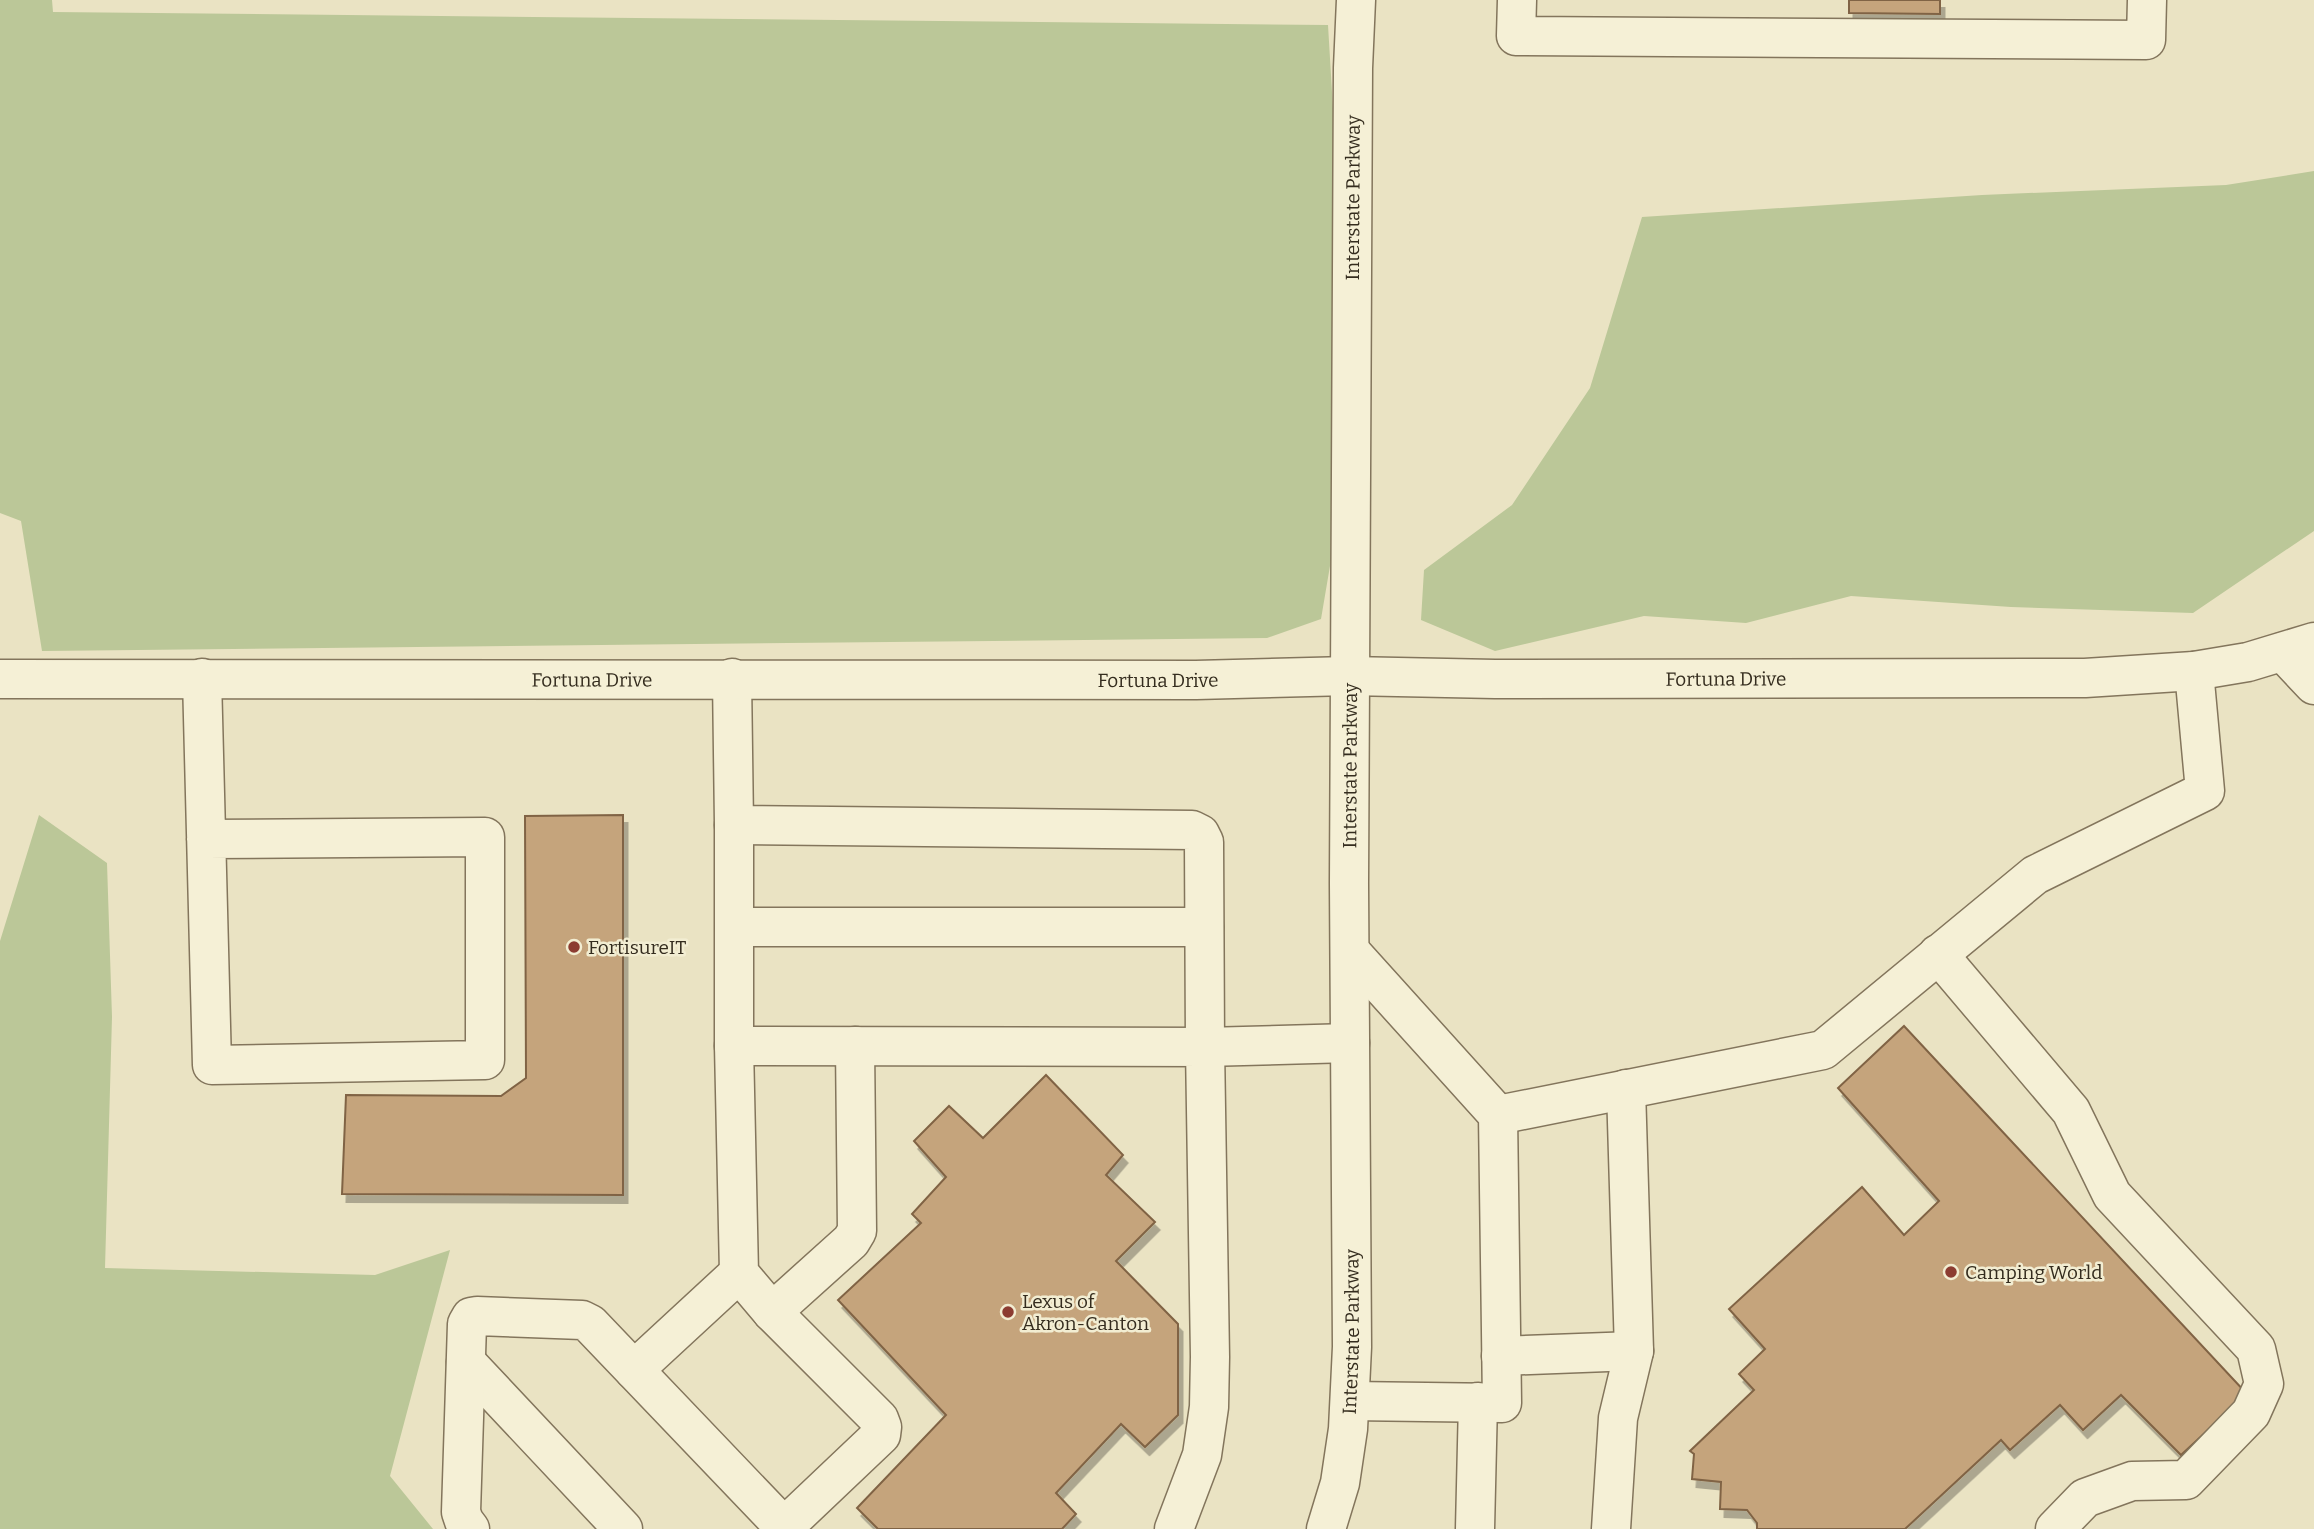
<svg xmlns="http://www.w3.org/2000/svg" width="2314" height="1529" font-family="Bitter,serif">
<style>
.green{fill:#bbc798}
.building{fill:#c5a47c;stroke:#806344;stroke-width:2;filter:url(#shadow)}
.lines{fill:none;stroke-linecap:round;stroke-linejoin:round}
.minor-casing{stroke:#83755c;stroke-width:41}
.minor{stroke:#f5f0d6;stroke-width:38}
.poi-dot{fill:#8c3c31;stroke:#f2edd2;stroke-width:2.5}
.labels{text-anchor:middle;dominant-baseline:central;stroke-width:5;stroke-linejoin:round;paint-order:stroke}
.street-label{font-size:19px;fill:#342c1e;stroke:#f2edd2}
.poi-label{font-size:19px;fill:#342c1e;stroke:#f2edd2;text-anchor:start}
</style>
<defs>
<filter id="shadow"><feDropShadow dx="4.5" dy="8" stdDeviation="0" flood-color="#0004"/></filter>
</defs>
<rect width="100%" height="100%" fill="#eae3c3"/>
<!-- green -->
<path class="green" d="M 0,0 L 52,0 L 53,12 L 1328,25 L 1337,176 L 1331,560 L 1321,619 L 1267,638 L 42,651 L 21,521 L 0,513 Z
M 2314,171 L 2314,531 L 2193,613 L 2011,607 L 1851,596 L 1746,623 L 1644,616 L 1495,651 L 1421,620 L 1424,570 L 1512,505 L 1590,388 L 1642,217 L 1982,195 L 2226,185 Z
M 39,815 L 107,863 L 112,1017 L 105,1268 L 375,1275 L 450,1250 L 390,1476 L 433,1529 L 0,1529 L 0,941 Z"/>
<!-- building -->
<path class="building" d="M 1849,0 L 1940,0 L 1940,14 L 1849,13 Z
M 623,815 L 623,1195 L 342,1194 L 346,1095 L 501,1096 L 526,1078 L 525,816 Z
M 1904,1026 L 2247,1394 L 2181,1455 L 2121,1395 L 2083,1430 L 2060,1405 L 2010,1450 L 2001,1440 L 1905,1529 L 1757,1529 L 1757,1523 L 1747,1510 L 1720,1509 L 1721,1482 L 1692,1479 L 1694,1454 L 1690,1451 L 1754,1390 L 1739,1374 L 1765,1349 L 1729,1309 L 1862,1187 L 1904,1235 L 1939,1201 L 1838,1088 Z
M 1046,1075 L 1123,1155 L 1106,1175 L 1155,1222 L 1116,1261 L 1178,1324 L 1178,1415 L 1145,1447 L 1121,1424 L 1056,1493 L 1076,1514 L 1062,1529 L 878,1529 L 857,1508 L 946,1415 L 838,1300 L 921,1223 L 912,1214 L 946,1177 L 914,1141 L 949,1106 L 983,1138 Z"/>
<g class="lines">
<defs>
<g id="minor">
<path d="M 1517,0 L 1516,36 L 2146,40 L 2147,0"/>
<path d="M 2283,652 L 2314,685"/>
<path d="M 202,678 L 212,1065 L 485,1060 L 485,837 L 206,839"/>
<path d="M 732,678 L 734,825 L 1192,830 L 1200,834 L 1204,842 L 1205,1047 L 1350,1043"/>
<path id="s1" d="M 0,679 L 1196,680 L 1349,676 L 1495,679 L 2085,678 L 2194,671 L 2248,662 L 2314,642"/>
<path d="M 734,825 L 734,1046 L 739,1273 L 772,1312 L 879,1419 L 882,1427 L 881,1435 L 784,1527 L 786,1529"/>
<path d="M 735,927 L 1204,927"/>
<path d="M 1938,954 L 2071,1111 L 2112,1195 L 2256,1349 L 2264,1384 L 2251,1413 L 2186,1480 L 2132,1481 L 2085,1498 L 2055,1529"/>
<path d="M 734,1046 L 1205,1047 L 1210,1357 L 1209,1407 L 1202,1455 L 1174,1529"/>
<path d="M 1498,1115 L 1823,1050 L 2035,875 L 2205,791 L 2194,671"/>
<path d="M 772,1312 L 851,1241 L 857,1231 L 855,1046"/>
<path d="M 1501,1356 L 1634,1351"/>
<path d="M 466,1362 L 623,1529"/>
<path d="M 634,1370 L 739,1273"/>
<path d="M 1350,1401 L 1502,1403 L 1498,1115 L 1350,951"/>
<path d="M 470,1529 L 464,1521 L 461,1512 L 467,1324 L 471,1317 L 477,1316 L 582,1320 L 590,1324 L 784,1527"/>
<path id="s2" d="M 1326,1529 L 1340,1483 L 1348,1429 L 1352,1347 L 1349,884 L 1353,68 L 1356,0"/>
<path d="M 1475,1529 L 1478,1402"/>
<path d="M 1611,1529 L 1618,1418 L 1634,1351 L 1626,1089"/>
</g>
</defs>
<!-- minor casing -->
<use href="#minor" class="minor-casing"/>
<!-- minor -->
<use href="#minor" class="minor"/>
</g>
<!-- markers -->
<g class="poi-dot">
<circle cx="574" cy="947" r="7"/>
<circle cx="1951" cy="1272" r="7"/>
<circle cx="1008" cy="1312" r="7"/>
</g>
<g class="labels">
<!-- street labels -->
<g class="street-label">
<text stroke="none"><textPath href="#s2" startOffset="1334">Interstate Parkway</textPath></text>
<text stroke="none"><textPath href="#s1" startOffset="592">Fortuna Drive</textPath></text>
<text stroke="none"><textPath href="#s1" startOffset="1158">Fortuna Drive</textPath></text>
<text stroke="none"><textPath href="#s1" startOffset="1726">Fortuna Drive</textPath></text>
<text stroke="none"><textPath href="#s2" startOffset="766">Interstate Parkway</textPath></text>
<text stroke="none"><textPath href="#s2" startOffset="200">Interstate Parkway</textPath></text>
</g>
<!-- poi labels -->
<g class="poi-label">
<text x="588" y="947">FortisureIT</text>
<text x="1965" y="1272">Camping World</text>
<text x="1022" y="1301">Lexus of<tspan x="1022" dy="22">Akron-Canton</tspan></text>
</g>
</g>
</svg>
